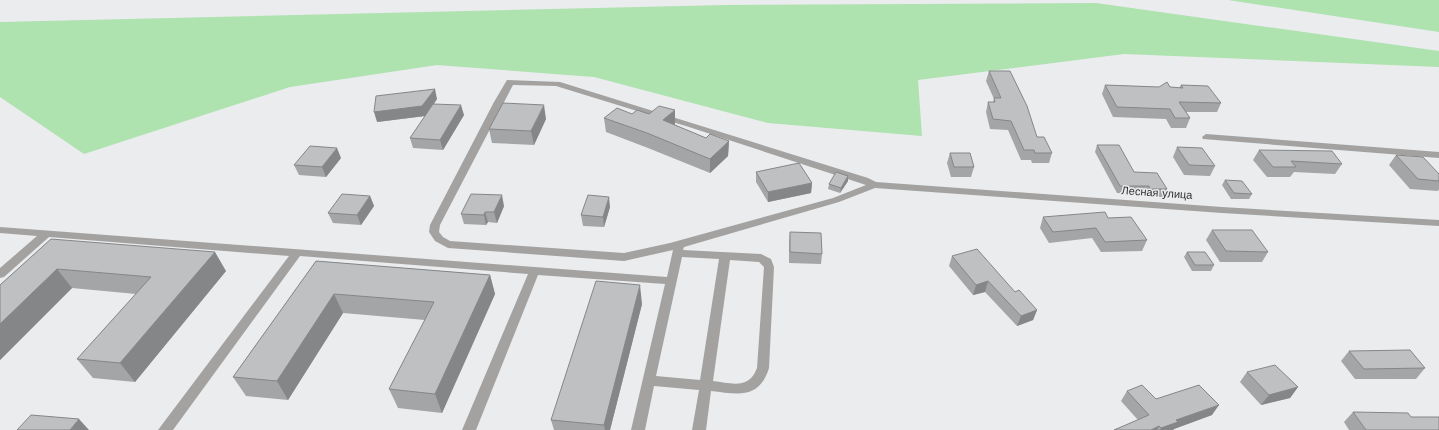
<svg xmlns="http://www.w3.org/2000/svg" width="1439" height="430" font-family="'Work Sans',sans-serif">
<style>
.green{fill:#aee2af}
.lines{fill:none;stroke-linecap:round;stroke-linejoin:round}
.street{fill:#a3a2a1;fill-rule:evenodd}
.wall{fill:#a3a5a7}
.shaded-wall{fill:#858688}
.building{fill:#bec0c2;stroke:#858688}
.labels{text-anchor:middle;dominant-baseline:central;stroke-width:3;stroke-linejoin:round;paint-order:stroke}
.street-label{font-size:11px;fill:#2f3031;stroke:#eaecee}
</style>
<rect width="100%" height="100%" fill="#eaecee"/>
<!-- green -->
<path class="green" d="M 1228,0 L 1439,0 L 1439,32 Z
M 1096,3 L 1439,51 L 1439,67 L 1124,54 L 918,80 L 922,136 L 768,123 L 594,77 L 437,65 L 290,87 L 84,154 L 0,97 L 0,22 L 726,5 Z"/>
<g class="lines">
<!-- street -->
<path class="street" d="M 507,80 L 560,82 L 868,178 L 876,182 L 1222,207 L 1439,220 L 1439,226 L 1222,213 L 875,188 L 839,202 L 684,247 L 683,250 L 761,254 L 771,259 L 774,267 L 769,368 C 759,400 738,394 711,391 L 706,430 L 692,430 L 699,390 L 654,386 L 645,430 L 631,430 L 665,284 L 538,275 L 476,430 L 462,430 L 528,274 L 300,256 L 173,430 L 158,430 L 289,256 L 49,237 L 4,277 L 0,278 L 0,268 L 37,236 L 0,233 L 0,227 L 667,277 L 673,250 L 624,261 L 448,248 L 435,241 L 429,232 L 430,225 L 494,102 ZM 513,85 L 556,86 L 689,127 L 866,185 L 833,198 L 670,243 L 624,253 L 450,241 L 443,237 L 439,232 L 440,225 ZM 682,257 L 719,259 L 700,380 L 656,376 ZM 730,260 L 759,262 L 764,267 L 757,368 C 749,390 731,383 713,381 Z
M 1206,134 L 1439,152 L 1439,158 L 1203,139 L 1202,137 Z"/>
</g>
<!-- wall -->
<path class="wall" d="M 989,71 L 1037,137 L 1052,153 L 1049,163 L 1032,163 L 1031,160 L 1021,160 L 1008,130 L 990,129 L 986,112 L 988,102 L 993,102 L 994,99 L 986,81 Z
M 1105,85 L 1179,88 L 1181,85 L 1221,103 L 1217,112 L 1186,112 L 1190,118 L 1186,128 L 1171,128 L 1166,119 L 1113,117 L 1102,94 Z
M 437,99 L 434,104 L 464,115 L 443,150 L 413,148 L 410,138 L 425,116 L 377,122 Z
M 632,114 L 649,114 L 675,125 L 674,125 L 706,138 L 729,141 L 728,156 L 710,173 L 648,148 L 606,132 L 604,118 Z
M 546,119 L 534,145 L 492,143 L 489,129 Z
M 1097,145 L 1134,172 L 1167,189 L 1163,197 L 1147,196 L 1145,194 L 1117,193 L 1095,152 Z
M 1177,147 L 1215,166 L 1210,176 L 1184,175 L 1173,157 Z
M 1259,150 L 1342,164 L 1335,174 L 1294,172 L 1290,177 L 1267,177 L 1253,160 Z
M 950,153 L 974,167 L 971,177 L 951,177 L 947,163 Z
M 1396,155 L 1439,174 L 1439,189 L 1438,191 L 1410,189 L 1389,165 Z
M 341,158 L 326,177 L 299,175 L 294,165 Z
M 756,172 L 812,183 L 811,193 L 768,202 L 756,182 Z
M 848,176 L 848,181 L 840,193 L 828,189 L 829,184 Z
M 1225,180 L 1252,194 L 1249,199 L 1231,199 L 1222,185 Z
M 370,196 L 374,206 L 361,225 L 333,223 L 328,213 Z
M 504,206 L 497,223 L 488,222 L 486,225 L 464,224 L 461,214 Z
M 610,207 L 604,227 L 583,226 L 581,215 Z
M 1043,217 L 1108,218 L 1147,240 L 1142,251 L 1101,252 L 1092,238 L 1049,243 L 1040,228 Z
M 1212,230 L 1268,252 L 1262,262 L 1220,262 L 1206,240 Z
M 790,232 L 822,254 L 821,264 L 789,263 L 789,242 Z
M 51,239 L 226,271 L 135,382 L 93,378 L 77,359 L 136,294 L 72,288 L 0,360 L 0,285 Z
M 1187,252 L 1214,265 L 1211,271 L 1192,271 L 1184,257 Z
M 952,256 L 1015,292 L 1037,310 L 1033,320 L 1017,326 L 985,292 L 973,295 L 949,266 Z
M 316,261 L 490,275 L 495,294 L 442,413 L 398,408 L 389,389 L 425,320 L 343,313 L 288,400 L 246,396 L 233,377 Z
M 642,304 L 610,430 L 554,430 L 551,420 Z
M 1349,351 L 1425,368 L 1416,379 L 1355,379 L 1341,361 Z
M 1247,372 L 1298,387 L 1290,398 L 1261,405 L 1240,382 Z
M 1127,391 L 1156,399 L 1212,415 L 1174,429 L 1173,430 L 1114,430 L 1138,420 L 1121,401 Z
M 1353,412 L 1411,417 L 1439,430 L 1349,430 L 1344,422 Z"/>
<!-- shaded-wall -->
<path class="shaded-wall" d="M 435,89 L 437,99 L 425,116 L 377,122 L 374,112 Z
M 461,105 L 464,115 L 443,150 L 440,140 Z
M 544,105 L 546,119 L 534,145 L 531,131 Z
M 675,110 L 675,125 L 664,135 L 663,120 Z
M 729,141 L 728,156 L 710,173 L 710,159 Z
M 337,148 L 341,158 L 326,177 L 322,167 Z
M 848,176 L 848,181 L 840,193 L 841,188 Z
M 812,183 L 811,193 L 768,202 L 768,192 Z
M 502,195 L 504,206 L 497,223 L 494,212 Z
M 370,196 L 374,206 L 361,225 L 357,215 Z
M 609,197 L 610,207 L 604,227 L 603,217 Z
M 485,212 L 488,222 L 486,225 L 484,215 Z
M 215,252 L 226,271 L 135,382 L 120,363 Z
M 57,269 L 72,288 L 0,360 L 0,324 Z
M 490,275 L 495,294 L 442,413 L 435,394 Z
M 988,281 L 985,292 L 973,295 L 976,285 Z
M 640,285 L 642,304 L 610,430 L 605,430 L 604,425 Z
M 334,294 L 343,313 L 288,400 L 277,381 Z
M 1037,310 L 1033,320 L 1017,326 L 1021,316 Z
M 1298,387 L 1290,398 L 1261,405 L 1269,395 Z
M 1219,405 L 1212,415 L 1174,429 L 1173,430 L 1160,430 L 1161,428 L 1176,420 Z
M 79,419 L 89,430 L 70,430 Z
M 1159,426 L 1157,430 L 1151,430 Z"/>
<!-- building -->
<path class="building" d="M 989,71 L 1010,71 L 1027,106 L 1037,137 L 1044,137 L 1052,153 L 1035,153 L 1034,150 L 1024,150 L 1011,121 L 993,119 L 988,102 L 995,102 L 994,98 L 1001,98 Z
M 1167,82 L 1170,87 L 1183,88 L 1181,85 L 1208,86 L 1221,103 L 1179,102 L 1190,118 L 1175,118 L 1170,109 L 1117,107 L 1105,85 L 1159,87 Z
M 435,89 L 422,106 L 374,112 L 376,96 Z
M 503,103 L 544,105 L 531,131 L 489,129 Z
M 433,104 L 461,105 L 440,140 L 410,138 Z
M 659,106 L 675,110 L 663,120 L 706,138 L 710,134 L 729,141 L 710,159 L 647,133 L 604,118 L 617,108 L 632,114 L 637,110 L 649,114 Z
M 1097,145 L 1119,145 L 1134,172 L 1157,173 L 1167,189 L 1150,189 L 1149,186 L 1120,186 Z
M 310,146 L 337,148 L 322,167 L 294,165 Z
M 1177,147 L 1202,148 L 1215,166 L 1189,165 Z
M 1259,150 L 1332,151 L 1342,164 L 1291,161 L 1296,167 L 1273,167 Z
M 950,153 L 970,153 L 974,167 L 954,167 Z
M 1396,155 L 1423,157 L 1439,174 L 1439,181 L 1418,179 Z
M 799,163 L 812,183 L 768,192 L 756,172 Z
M 836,172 L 848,176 L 841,188 L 829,184 Z
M 1225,180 L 1242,181 L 1252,194 L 1234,193 Z
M 342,194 L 370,196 L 357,215 L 328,213 Z
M 471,194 L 502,195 L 494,212 L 485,212 L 484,215 L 461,214 Z
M 588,195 L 609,197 L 603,217 L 581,215 Z
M 1105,212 L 1108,218 L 1131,217 L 1147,240 L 1105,242 L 1096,228 L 1053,232 L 1043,217 Z
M 1212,230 L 1252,230 L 1268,252 L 1226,251 Z
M 790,232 L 821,233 L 822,254 L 790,252 Z
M 51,239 L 215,252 L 120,363 L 77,359 L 151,277 L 57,269 L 0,324 L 0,285 Z
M 977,249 L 1015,292 L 1019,290 L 1037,310 L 1021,316 L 988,281 L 976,285 L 952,256 Z
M 1187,252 L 1205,252 L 1214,265 L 1195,265 Z
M 316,261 L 490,275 L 435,394 L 389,389 L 434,302 L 334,294 L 277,381 L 233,377 Z
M 596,281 L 640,285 L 604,425 L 551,420 Z
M 1410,350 L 1425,368 L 1364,369 L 1349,351 Z
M 1275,365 L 1298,387 L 1269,395 L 1247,372 Z
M 1142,385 L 1156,399 L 1199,385 L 1219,405 L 1176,420 L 1178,422 L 1161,428 L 1159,426 L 1151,430 L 1114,430 L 1149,415 L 1127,391 Z
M 1353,412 L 1408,413 L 1411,417 L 1439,417 L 1439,430 L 1366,430 Z
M 31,415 L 79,419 L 70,430 L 17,430 Z"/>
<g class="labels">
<!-- street labels -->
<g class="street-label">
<text transform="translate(1157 193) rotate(4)">Лесная улица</text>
</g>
</g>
</svg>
